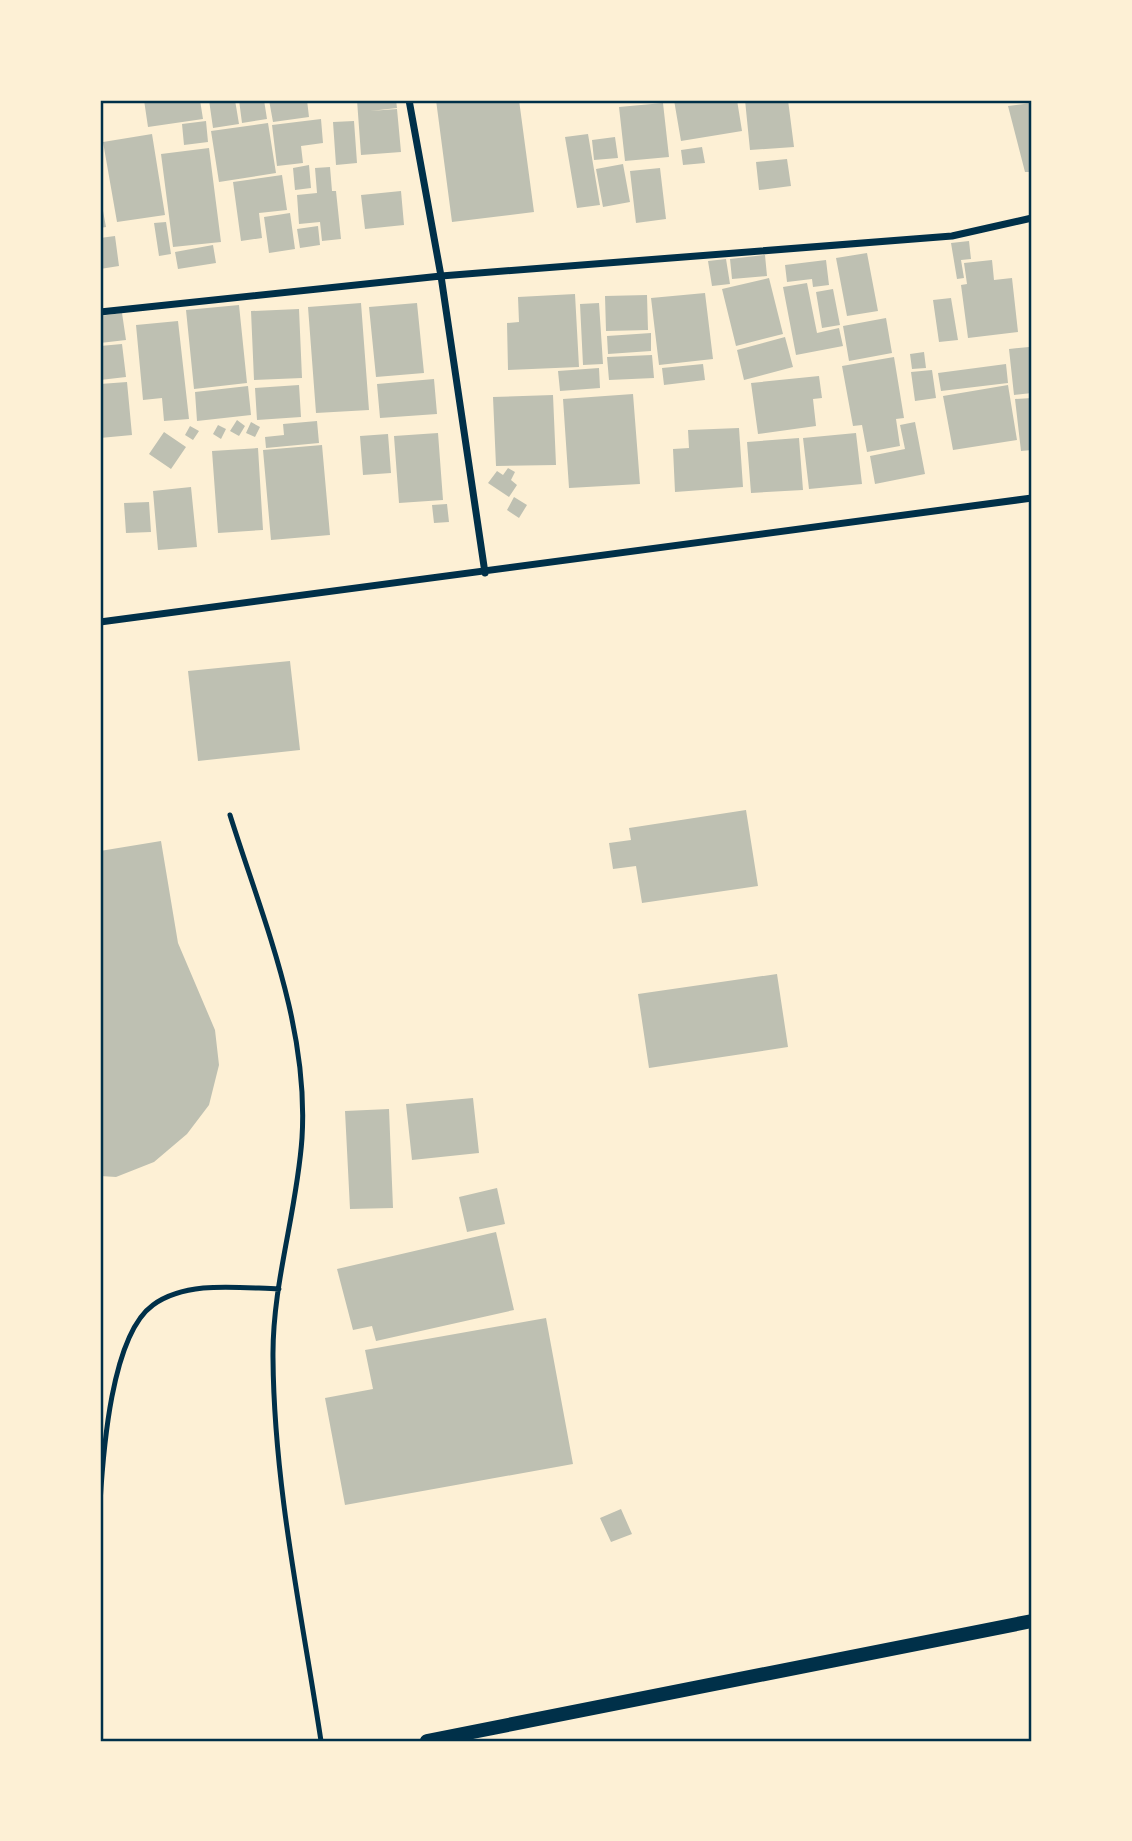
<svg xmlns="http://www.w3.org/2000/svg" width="1132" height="1841" font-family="Cabin,sans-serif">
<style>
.building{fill:#bec0b2}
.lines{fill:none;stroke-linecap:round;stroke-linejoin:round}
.service{stroke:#003049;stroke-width:5}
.minor{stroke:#003049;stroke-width:7}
.secondary{stroke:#003049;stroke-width:14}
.neatline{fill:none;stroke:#003049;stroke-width:2.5}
</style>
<rect width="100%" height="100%" fill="#fdf0d5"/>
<!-- building -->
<path class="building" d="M 144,100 L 200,100 L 203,119 L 148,127 Z
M 209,100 L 235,100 L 239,124 L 213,128 Z
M 239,100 L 264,100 L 267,119 L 242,123 Z
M 269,100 L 307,100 L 309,117 L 273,122 Z
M 357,100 L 396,100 L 397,108 L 370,111 L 397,109 L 401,152 L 361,155 Z
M 436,100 L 519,100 L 534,212 L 452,222 Z
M 674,100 L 737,100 L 742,131 L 681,141 Z
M 745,100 L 788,100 L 794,147 L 750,150 Z
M 663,103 L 669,157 L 625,161 L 619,107 Z
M 1032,103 L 1032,172 L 1025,172 L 1008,106 Z
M 321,119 L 323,143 L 301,146 L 303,163 L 277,166 L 272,125 Z
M 206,121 L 208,142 L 184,145 L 182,124 Z
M 354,121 L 357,163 L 336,165 L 333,122 Z
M 268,123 L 276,173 L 219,182 L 211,131 Z
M 152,134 L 165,215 L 117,222 L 103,142 Z
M 588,134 L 600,205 L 577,208 L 565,137 Z
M 615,137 L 618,158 L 594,160 L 592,140 Z
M 702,147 L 705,163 L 683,165 L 681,150 Z
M 209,148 L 221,242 L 173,247 L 161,154 Z
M 787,159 L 791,186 L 759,190 L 756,162 Z
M 623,164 L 630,202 L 603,207 L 596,169 Z
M 309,165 L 311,188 L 295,190 L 293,168 Z
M 330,167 L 332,191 L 336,191 L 341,239 L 322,241 L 320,222 L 299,224 L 297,195 L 317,193 L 315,168 Z
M 660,168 L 666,219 L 636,223 L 630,171 Z
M 282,175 L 287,210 L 259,213 L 262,238 L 241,241 L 233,182 Z
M 401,191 L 404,225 L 365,229 L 361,195 Z
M 101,200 L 106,227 L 100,228 L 100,201 Z
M 290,213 L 295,249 L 269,253 L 264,217 Z
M 166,222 L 171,254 L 159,256 L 154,223 Z
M 318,226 L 320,245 L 300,248 L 297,229 Z
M 115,236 L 119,266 L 100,269 L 100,238 Z
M 969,241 L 971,259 L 961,260 L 964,278 L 957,279 L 951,243 Z
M 213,245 L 216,263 L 178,269 L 175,252 Z
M 867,253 L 878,311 L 847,316 L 836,258 Z
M 765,255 L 767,276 L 732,279 L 730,259 Z
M 726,259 L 730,284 L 712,286 L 708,261 Z
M 826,260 L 829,285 L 813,287 L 812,279 L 787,282 L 785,265 Z
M 992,260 L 994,280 L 1012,278 L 1018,332 L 968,338 L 961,285 L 967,284 L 964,263 Z
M 769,278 L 783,334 L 736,346 L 722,289 Z
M 807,283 L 817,333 L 839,328 L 843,346 L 796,355 L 783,287 Z
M 833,289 L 840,325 L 822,328 L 816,292 Z
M 705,293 L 713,359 L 659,365 L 651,298 Z
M 575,294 L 579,367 L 508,370 L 507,323 L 519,322 L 518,297 Z
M 647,295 L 648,330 L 606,331 L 605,296 Z
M 951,298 L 958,340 L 939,342 L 933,300 Z
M 361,303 L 369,410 L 316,413 L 308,307 Z
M 417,303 L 424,373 L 376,377 L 369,307 Z
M 599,303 L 603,364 L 583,365 L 580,304 Z
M 239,305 L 247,383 L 194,389 L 186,310 Z
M 299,309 L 302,378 L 254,380 L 251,311 Z
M 122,313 L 126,340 L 100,343 L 100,316 Z
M 886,318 L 892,353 L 849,361 L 843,326 Z
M 178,321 L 189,419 L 164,421 L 162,398 L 143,400 L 136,325 Z
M 651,333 L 651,351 L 608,354 L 607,336 Z
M 785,337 L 793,367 L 744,380 L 737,350 Z
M 122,344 L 126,377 L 100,380 L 100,346 Z
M 1029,347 L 1032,393 L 1014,395 L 1009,349 Z
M 924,352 L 926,368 L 912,369 L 910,354 Z
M 652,355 L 654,378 L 609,380 L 607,357 Z
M 894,357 L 904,418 L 896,419 L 900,446 L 867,452 L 862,425 L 853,426 L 842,366 Z
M 703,364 L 705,380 L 664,385 L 662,368 Z
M 1006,364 L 1008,383 L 941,391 L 938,373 Z
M 599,368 L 600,388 L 560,391 L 558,371 Z
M 932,370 L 936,398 L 915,401 L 911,372 Z
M 819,376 L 822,398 L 813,399 L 816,426 L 758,434 L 751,383 Z
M 434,379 L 437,414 L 380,418 L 377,384 Z
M 127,382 L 132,435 L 100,438 L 100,384 Z
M 299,385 L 301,417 L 257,420 L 255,388 Z
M 1008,385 L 1017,440 L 953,450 L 943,396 Z
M 248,386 L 251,415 L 197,421 L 195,392 Z
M 633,394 L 640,484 L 569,488 L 563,399 Z
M 553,395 L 556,465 L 496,466 L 493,397 Z
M 1032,398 L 1032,450 L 1021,451 L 1015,399 Z
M 237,420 L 245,426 L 239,436 L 230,431 Z
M 317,421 L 319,443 L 266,448 L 265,437 L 284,435 L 283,424 Z
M 251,422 L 260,427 L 255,437 L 246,433 Z
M 915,422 L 925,474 L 875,484 L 870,456 L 905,449 L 900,425 Z
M 218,425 L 226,429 L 221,439 L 213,434 Z
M 190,426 L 199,431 L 193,440 L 185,435 Z
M 739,428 L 743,487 L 675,492 L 673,449 L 689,448 L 688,430 Z
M 164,432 L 186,447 L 171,469 L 149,454 Z
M 438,433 L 443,500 L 399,503 L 394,436 Z
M 856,433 L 862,484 L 809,489 L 803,438 Z
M 388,434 L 391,473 L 363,475 L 360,436 Z
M 799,438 L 803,490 L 751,493 L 747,442 Z
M 322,445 L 330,535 L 271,540 L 263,450 Z
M 258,448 L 263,530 L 218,533 L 212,451 Z
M 508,468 L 515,472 L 511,480 L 517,485 L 509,497 L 488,483 L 497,471 L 503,475 Z
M 191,487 L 197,547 L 158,550 L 153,491 Z
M 514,497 L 527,505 L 519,518 L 507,510 Z
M 149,502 L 151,532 L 126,533 L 124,503 Z
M 447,504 L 449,522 L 434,523 L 432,505 Z
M 290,661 L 300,750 L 198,761 L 188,671 Z
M 746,810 L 758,886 L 642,903 L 636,866 L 613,869 L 609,843 L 631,840 L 629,828 Z
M 161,841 L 178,943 L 215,1030 L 219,1065 L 209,1105 L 187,1134 L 154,1162 L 116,1177 L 100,1176 L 100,851 Z
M 777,974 L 788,1047 L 649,1068 L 638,994 Z
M 473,1098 L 479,1153 L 412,1160 L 406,1104 Z
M 389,1109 L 393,1208 L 350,1209 L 345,1111 Z
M 497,1188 L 505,1224 L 467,1232 L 459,1197 Z
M 496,1232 L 514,1310 L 376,1341 L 372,1326 L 353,1330 L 337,1269 Z
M 546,1318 L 573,1464 L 345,1505 L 325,1398 L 373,1389 L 365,1350 Z
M 621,1509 L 632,1534 L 611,1542 L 600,1518 Z"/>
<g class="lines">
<!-- service -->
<path class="service" d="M 230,815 C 263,920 309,1026 302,1138 C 297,1212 272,1284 273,1358 C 274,1487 302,1615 321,1741
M 100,1503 C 103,1454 111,1335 153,1305 C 187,1280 240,1288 279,1289"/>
<!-- minor -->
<path class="minor" d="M 409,100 L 441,276 L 485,573
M 100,312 L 441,276 L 952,236 L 1032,218
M 100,622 L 1032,498"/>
<!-- secondary -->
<path class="secondary" d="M 427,1741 L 1032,1621"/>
</g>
<!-- border -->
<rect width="1132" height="1841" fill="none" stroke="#fdf0d5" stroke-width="203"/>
<rect x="102" y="102" width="928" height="1638" class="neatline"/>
</svg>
